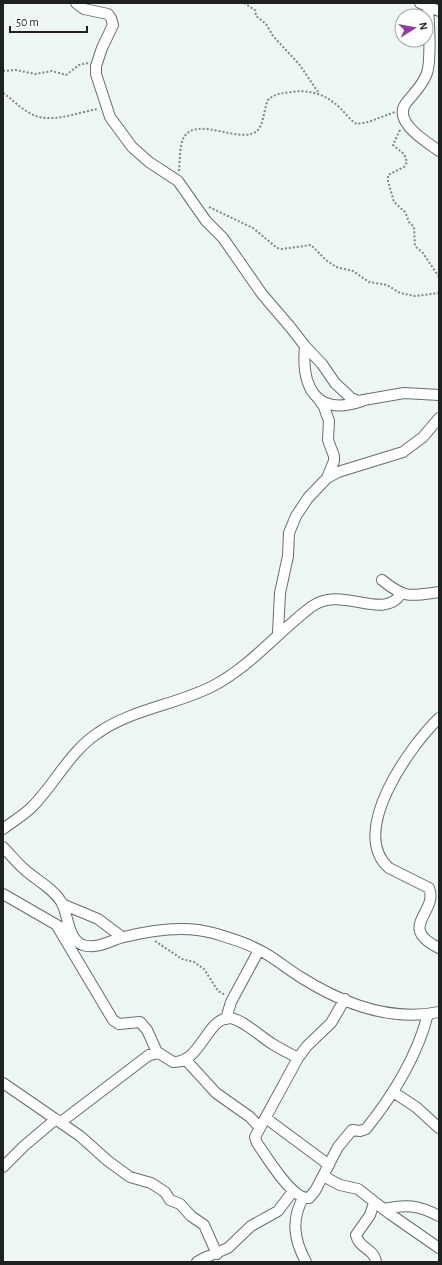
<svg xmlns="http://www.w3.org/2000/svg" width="442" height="1265" font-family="'Alegreya Sans',sans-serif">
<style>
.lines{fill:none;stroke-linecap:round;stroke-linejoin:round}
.minor-casing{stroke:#676e6c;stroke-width:12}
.path{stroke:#808583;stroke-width:2;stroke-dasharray:2 2;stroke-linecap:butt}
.minor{stroke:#fff;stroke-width:10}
</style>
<rect width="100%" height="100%" fill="#eef6f4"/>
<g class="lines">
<defs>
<path id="minor" d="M 76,3 L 84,9 L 108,14 L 111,18 L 113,25 L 102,48 L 96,66 L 96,74 L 110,117 L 132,147 L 149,162 L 178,181 L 206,221 L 223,238 L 262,294 L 291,328 L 305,346 L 322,364 L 335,383 L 351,398 L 358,401 L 404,393 L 439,395
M 420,3 L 439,11
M 428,8 C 429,22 431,61 427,73 C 423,85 414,93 406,103 C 392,122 427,142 439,151
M 305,346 C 301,387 316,417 362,401
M 318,398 L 324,407 L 329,421 L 328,440 L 334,456 L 334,461 L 327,478
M 382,580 C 405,599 411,596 439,592
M 278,633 L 280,593 L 288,556 L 289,533 L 296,516 L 308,498 L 327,478 L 338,472 L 403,452 L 423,437 L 439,418
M 439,718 C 410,746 348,832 389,868 L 429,888 C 439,912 396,927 439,948
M 3,829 C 12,822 24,815 32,807 C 55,784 70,751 98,733 C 132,709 176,705 213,686 C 251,666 278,632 311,607 C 341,584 382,622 401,594
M 3,847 C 10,854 16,862 24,869 C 36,880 53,888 62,903 C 68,915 68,940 83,945 C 96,950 111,940 124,937 C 152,930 185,925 213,933 C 229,938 245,942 259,950 C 274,957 287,969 302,978 C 342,1003 391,1022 439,1012
M 3,894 L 62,928
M 62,904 L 98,919 L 122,937
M 57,926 L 113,1020 L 119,1024 L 140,1022 L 147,1030 L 157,1052
M 345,999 L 331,1023 L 307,1046 L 298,1058 L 255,1137 L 257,1143 C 267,1157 292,1200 309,1198 L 315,1191 L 338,1147 L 352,1130 L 360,1131 L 366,1129 C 394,1094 417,1057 428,1014
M 226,1019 L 231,1002 L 259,950
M 185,1059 L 216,1093 L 250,1117 L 260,1128
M 3,1083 L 80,1136 L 108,1161 L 130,1177 L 151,1183 L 165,1192 L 170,1200 L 180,1204 L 191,1216 L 204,1225 L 217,1254
M 393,1092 L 416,1107 L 439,1128
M 267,1119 L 329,1165
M 61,1122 L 149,1055 L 159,1053 L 173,1062 C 201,1063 206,1019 229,1018 C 241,1018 261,1037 271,1043 C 280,1049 289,1053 298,1058
M 3,1167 L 24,1146 L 56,1119
M 323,1176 L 340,1185 L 358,1189 L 390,1214 L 439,1248
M 303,1198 C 291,1220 294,1240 306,1262
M 374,1203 L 370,1215 L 356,1235 C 359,1249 374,1248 376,1262
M 383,1209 C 407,1204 418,1205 439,1216
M 197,1262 L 204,1258 L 228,1248 L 251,1226 L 278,1211 L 293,1191"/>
</defs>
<!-- minor casing -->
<use href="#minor" class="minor-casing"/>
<!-- path -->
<path class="path" d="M 244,3 L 255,10 L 256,16 L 266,24 L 273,36 L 299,64 L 318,92
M 3,71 L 16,70 L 35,74 L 52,71 L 66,75 L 79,65 L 88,63
M 3,93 C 12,99 19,107 28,112 C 48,126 77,112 98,109
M 400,130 L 393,145 L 404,154 L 407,162 L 404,167 L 388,175 L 388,181 L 394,202 L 405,212 L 409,222 L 414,227 L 415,246 L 423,253 L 439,277
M 179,171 C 180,161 179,146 184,137 C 198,115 242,146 258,130 C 264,123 264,108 268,100 C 274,94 282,93 291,92 C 311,89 327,95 341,109 C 346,114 351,121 357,124 L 368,122 L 395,112
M 209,207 L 253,228 L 277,248 L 282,249 L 311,245 L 326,260 L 336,267 L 353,271 L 369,282 L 387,285 L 400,293 L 415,296 L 439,293
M 155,941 L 182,959 L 194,962 L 204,969 L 218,991 L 225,995"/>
<!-- minor -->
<use href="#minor" class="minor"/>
</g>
<!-- border -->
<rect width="442" height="1265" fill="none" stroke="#1e2120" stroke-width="8"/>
<!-- north arrow -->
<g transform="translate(414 28) rotate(79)"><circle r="19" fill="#ffffff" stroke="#a5a6a6"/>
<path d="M0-3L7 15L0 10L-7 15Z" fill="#9239a5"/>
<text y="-6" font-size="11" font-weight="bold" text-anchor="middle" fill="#1e2120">N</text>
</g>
<!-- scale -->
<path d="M10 26v6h77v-6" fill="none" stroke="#1e2120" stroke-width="2"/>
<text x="16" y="26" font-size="12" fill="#1e2120" stroke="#ffffff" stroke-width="3" paint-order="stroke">50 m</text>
</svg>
